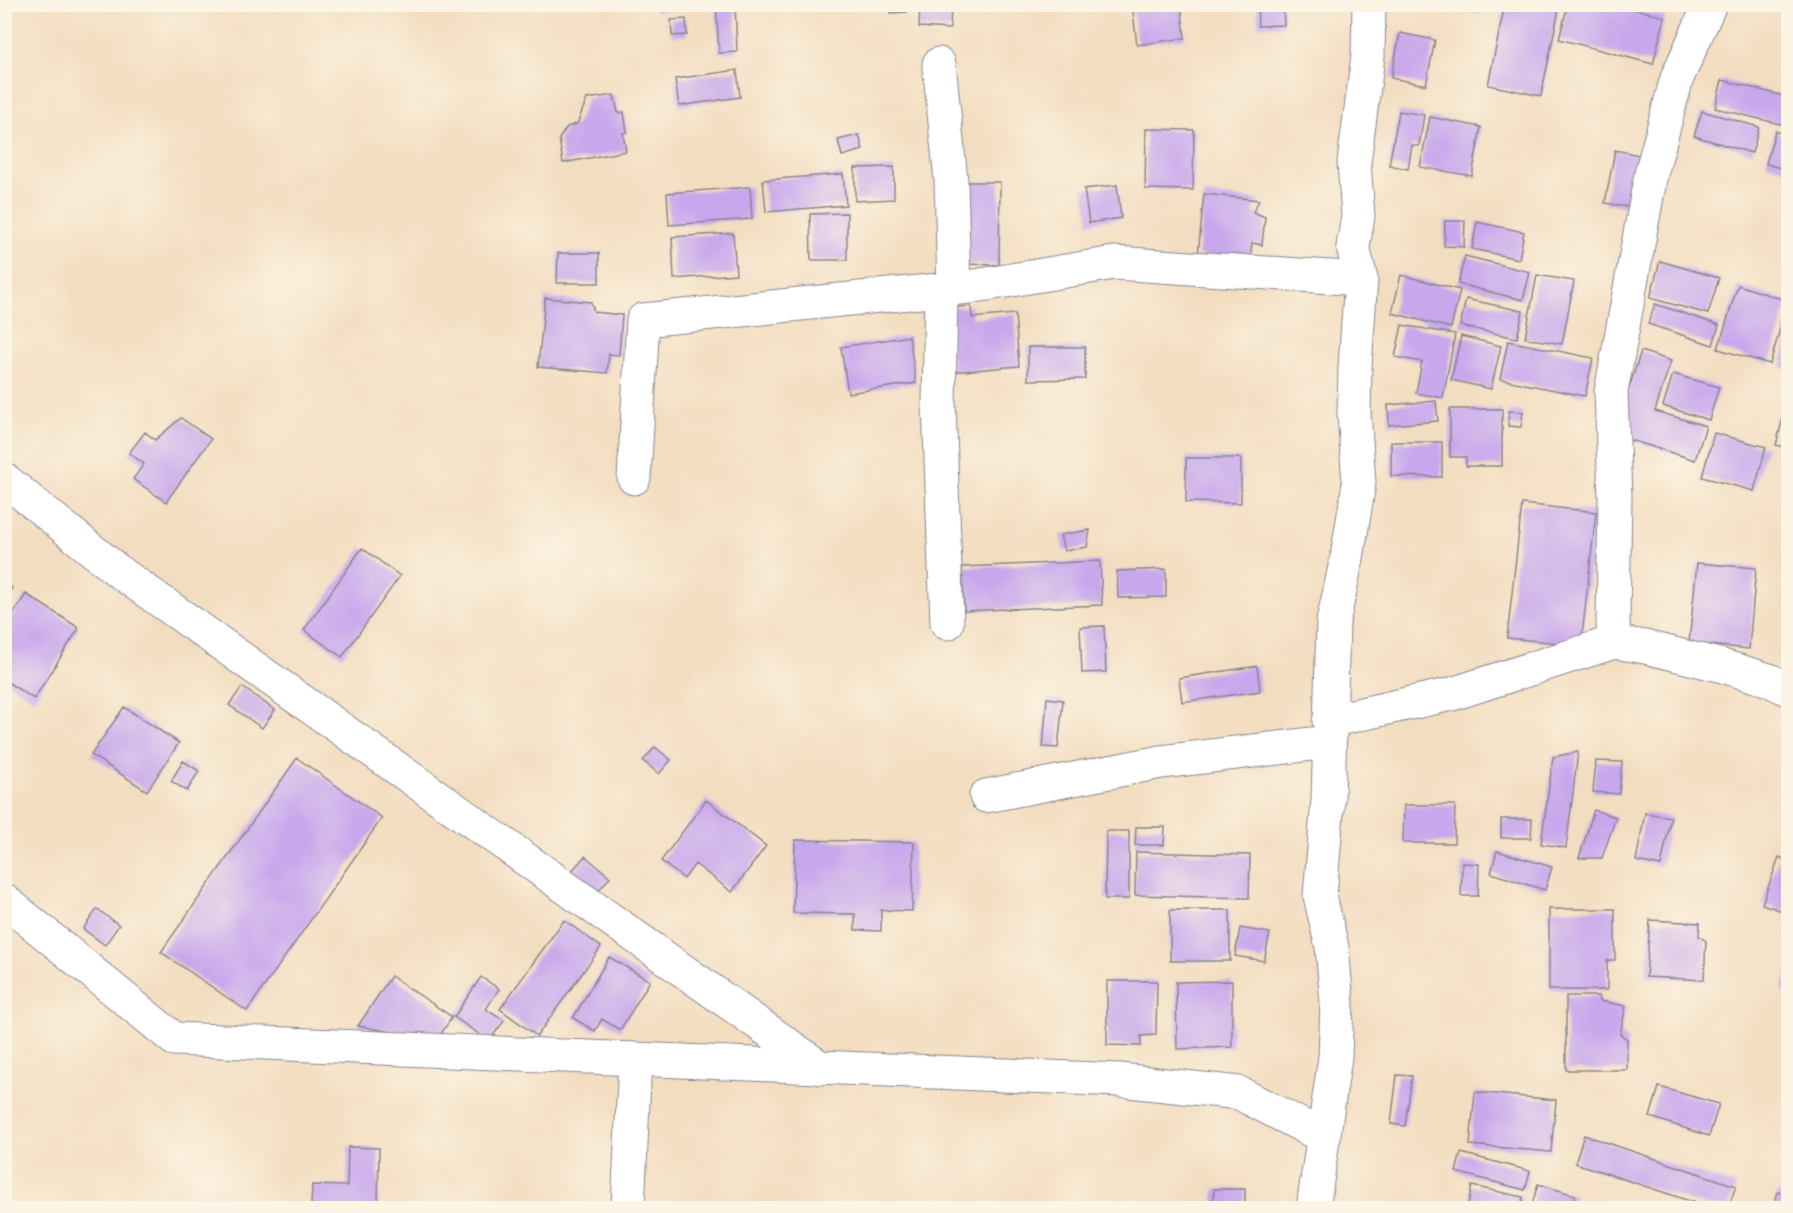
<svg xmlns="http://www.w3.org/2000/svg" width="1793" height="1213" font-family="'Architects Daughter',sans-serif">
<style>
.building{fill:#c8a7ec}
.lines{fill:none;stroke-linecap:round;stroke-linejoin:round}
.minor-casing{stroke:#87868f;stroke-width:35}
.minor{stroke:#fff;stroke-width:33}
</style>
<rect width="100%" height="100%" fill="#fcf5e5"/>
<filter id="ink" filterUnits="userSpaceOnUse"><feTurbulence type="fractalNoise" baseFrequency=".0167" numOctaves="2"/><feDisplacementMap in="SourceGraphic" scale="12" xChannelSelector="R" yChannelSelector="G"/><feConvolveMatrix kernelMatrix="1 2 1 2 8 2 1 2 1" color-interpolation-filters="sRGB"/></filter>
<filter id="wash" filterUnits="userSpaceOnUse"><feTurbulence type="fractalNoise" baseFrequency=".008" numOctaves="4" result="noise"/><feDisplacementMap in="SourceGraphic" scale="24" xChannelSelector="R" yChannelSelector="G"/><feGaussianBlur stdDeviation="1.35" result="paint"/><feColorMatrix in="noise" values="0 0 0 0 0 0 0 0 0 0 0 0 0 0 0 0 0 1.4 0 .05"/><feComposite in="paint" operator="in"/></filter>
<g filter="url(#wash)">
<rect width="100%" height="100%" fill="#f3ddc0"/>
<g id="blocks">
<!-- building -->
<path class="building" d="M 655,4 L 698,4 L 698,8 L 656,11 Z
M 716,4 L 735,4 L 737,52 L 719,53 Z
M 890,4 L 906,4 L 907,12 L 890,13 Z
M 920,4 L 951,4 L 950,29 L 919,27 Z
M 1132,4 L 1181,4 L 1185,38 L 1137,45 Z
M 1257,4 L 1283,4 L 1284,25 L 1258,26 Z
M 1429,4 L 1477,4 L 1477,13 L 1429,8 Z
M 1505,4 L 1560,4 L 1541,96 L 1488,85 Z
M 1568,4 L 1616,4 L 1665,17 L 1653,64 L 1559,39 Z
M 686,19 L 687,35 L 672,36 L 671,20 Z
M 1400,33 L 1435,40 L 1426,85 L 1391,78 Z
M 737,70 L 740,97 L 679,106 L 675,79 Z
M 1722,80 L 1788,97 L 1788,126 L 1715,108 Z
M 614,95 L 618,113 L 624,112 L 627,132 L 623,133 L 626,151 L 563,163 L 559,139 L 567,127 L 577,124 L 587,99 Z
M 1399,111 L 1424,115 L 1419,146 L 1412,145 L 1408,169 L 1389,165 Z
M 1702,111 L 1759,127 L 1752,153 L 1694,136 Z
M 1430,117 L 1481,127 L 1472,176 L 1420,167 Z
M 1146,129 L 1194,130 L 1193,190 L 1145,189 Z
M 1775,131 L 1788,135 L 1788,170 L 1766,164 Z
M 859,135 L 863,150 L 842,156 L 838,140 Z
M 1615,150 L 1644,156 L 1633,208 L 1605,203 Z
M 894,167 L 894,199 L 855,201 L 855,168 Z
M 843,174 L 846,205 L 766,212 L 763,180 Z
M 962,182 L 1000,182 L 999,265 L 961,264 Z
M 1117,185 L 1121,218 L 1089,223 L 1084,189 Z
M 750,187 L 752,219 L 669,225 L 667,193 Z
M 1204,194 L 1259,200 L 1253,212 L 1265,217 L 1262,245 L 1252,243 L 1250,261 L 1198,255 Z
M 847,213 L 847,260 L 811,260 L 810,214 Z
M 1445,221 L 1465,221 L 1464,247 L 1444,246 Z
M 1477,222 L 1524,232 L 1519,259 L 1472,249 Z
M 733,233 L 736,274 L 674,279 L 672,237 Z
M 558,253 L 599,253 L 599,283 L 557,283 Z
M 1465,256 L 1530,272 L 1523,300 L 1458,284 Z
M 1660,261 L 1719,278 L 1708,314 L 1650,298 Z
M 1401,275 L 1460,290 L 1451,328 L 1392,313 Z
M 1537,275 L 1574,281 L 1562,344 L 1525,338 Z
M 1738,285 L 1788,301 L 1770,364 L 1718,349 Z
M 545,298 L 591,302 L 594,312 L 622,315 L 619,355 L 609,354 L 607,373 L 538,367 Z
M 1466,299 L 1523,311 L 1517,338 L 1460,326 Z
M 1655,304 L 1719,325 L 1713,345 L 1648,324 Z
M 971,306 L 972,318 L 1015,314 L 1019,366 L 952,372 L 946,308 Z
M 1788,319 L 1788,335 L 1784,333 Z
M 1402,325 L 1455,334 L 1443,398 L 1416,393 L 1422,362 L 1395,357 Z
M 909,336 L 916,383 L 848,393 L 841,347 Z
M 1461,336 L 1501,346 L 1491,389 L 1451,380 Z
M 1788,340 L 1788,369 L 1781,367 Z
M 1508,341 L 1593,358 L 1585,396 L 1500,379 Z
M 1028,347 L 1085,347 L 1085,379 L 1028,380 Z
M 1641,351 L 1671,361 L 1655,411 L 1706,426 L 1695,460 L 1614,435 Z
M 1673,374 L 1719,387 L 1709,420 L 1663,406 Z
M 1788,398 L 1788,448 L 1776,445 Z
M 1436,401 L 1438,421 L 1389,425 L 1388,405 Z
M 1450,409 L 1502,409 L 1502,466 L 1466,466 L 1466,457 L 1450,457 Z
M 1509,411 L 1523,412 L 1521,427 L 1508,426 Z
M 181,418 L 211,439 L 166,502 L 133,479 L 144,464 L 129,453 L 145,432 L 155,440 Z
M 1714,433 L 1766,447 L 1754,491 L 1702,477 Z
M 1391,442 L 1442,442 L 1442,477 L 1391,476 Z
M 1186,458 L 1241,458 L 1241,503 L 1186,502 Z
M 1522,504 L 1596,512 L 1581,645 L 1507,638 Z
M 1090,530 L 1087,547 L 1064,551 L 1060,535 Z
M 362,548 L 400,576 L 342,657 L 304,630 Z
M 1100,561 L 1102,605 L 964,611 L 962,567 Z
M 1697,563 L 1756,568 L 1749,649 L 1689,643 Z
M 1166,569 L 1166,597 L 1118,598 L 1117,571 Z
M 5,583 L 12,588 L 5,598 Z
M 26,594 L 79,628 L 34,699 L 4,680 L 4,648 L 6,645 L 4,644 L 4,629 Z
M 1104,626 L 1106,672 L 1082,673 L 1080,627 Z
M 1257,666 L 1260,691 L 1182,702 L 1179,678 Z
M 242,687 L 275,710 L 262,728 L 229,705 Z
M 1047,698 L 1063,700 L 1058,748 L 1043,747 Z
M 124,707 L 179,743 L 147,791 L 91,755 Z
M 655,747 L 671,760 L 659,774 L 643,761 Z
M 1578,752 L 1566,848 L 1541,844 L 1553,757 Z
M 297,758 L 382,818 L 247,1011 L 161,952 Z
M 183,761 L 199,771 L 187,791 L 171,781 Z
M 1596,761 L 1622,762 L 1619,794 L 1593,792 Z
M 706,800 L 766,846 L 732,892 L 695,864 L 684,879 L 661,861 Z
M 1404,805 L 1455,805 L 1454,843 L 1403,843 Z
M 1594,810 L 1616,817 L 1602,858 L 1579,858 Z
M 1645,813 L 1671,817 L 1661,866 L 1636,861 Z
M 1501,819 L 1532,819 L 1531,838 L 1501,838 Z
M 1136,827 L 1165,827 L 1164,845 L 1135,845 Z
M 1106,831 L 1129,831 L 1129,899 L 1105,899 Z
M 795,840 L 914,842 L 912,911 L 881,910 L 881,931 L 855,930 L 855,914 L 793,913 Z
M 1497,851 L 1552,867 L 1545,890 L 1491,873 Z
M 1136,852 L 1250,855 L 1249,898 L 1135,895 Z
M 585,856 L 610,877 L 596,894 L 571,872 Z
M 1779,857 L 1788,861 L 1788,913 L 1762,904 Z
M 1462,863 L 1479,864 L 1478,896 L 1461,896 Z
M 97,909 L 119,925 L 105,945 L 83,929 Z
M 1549,909 L 1615,909 L 1615,960 L 1607,960 L 1607,990 L 1549,990 Z
M 1170,910 L 1230,910 L 1230,961 L 1170,961 Z
M 564,920 L 601,947 L 537,1036 L 500,1009 Z
M 1650,920 L 1700,923 L 1699,936 L 1706,941 L 1704,980 L 1646,977 Z
M 1240,928 L 1270,933 L 1264,961 L 1235,956 Z
M 609,957 L 650,981 L 620,1030 L 602,1019 L 595,1031 L 573,1018 Z
M 1788,969 L 1788,992 L 1782,989 Z
M 391,976 L 452,1017 L 437,1040 L 358,1026 Z
M 481,977 L 499,989 L 486,1009 L 504,1021 L 489,1041 L 454,1017 Z
M 1107,981 L 1157,981 L 1156,1035 L 1141,1036 L 1141,1046 L 1107,1045 Z
M 1232,981 L 1232,1047 L 1177,1049 L 1176,982 Z
M 1566,996 L 1599,996 L 1600,1001 L 1626,1006 L 1620,1034 L 1627,1039 L 1627,1070 L 1566,1070 Z
M 1397,1075 L 1412,1076 L 1405,1126 L 1391,1124 Z
M 1659,1087 L 1719,1104 L 1709,1136 L 1650,1117 Z
M 1475,1092 L 1556,1100 L 1551,1152 L 1470,1145 Z
M 1584,1135 L 1736,1186 L 1728,1208 L 1711,1208 L 1575,1163 Z
M 348,1147 L 379,1148 L 378,1208 L 311,1207 L 312,1185 L 347,1186 Z
M 1461,1153 L 1530,1171 L 1525,1190 L 1456,1172 Z
M 1538,1184 L 1575,1195 L 1571,1208 L 1531,1208 Z
M 1472,1186 L 1523,1197 L 1521,1208 L 1467,1208 Z
M 1214,1189 L 1245,1189 L 1245,1208 L 1214,1208 Z
M 1778,1192 L 1788,1195 L 1788,1208 L 1773,1208 Z"/>
</g>
</g>
<g filter="url(#ink)">
<use href="#blocks" fill-opacity="0" stroke="#87868f" stroke-width="1.5"/>
<g class="lines">
<defs>
<path id="minor" d="M 939,64 L 951,180 L 954,289
M 941,290 L 939,404 L 947,623
M 634,478 L 643,320 L 969,287 L 1114,263 L 1361,279
M 4,479 L 118,571 L 821,1068
M 1614,642 L 1613,620 L 1615,496 L 1611,392 L 1651,174 L 1677,78 L 1710,4
M 1329,721 L 1452,694 L 1614,642 L 1645,647 L 1719,665 L 1769,680 L 1788,689
M 986,796 L 1161,762 L 1328,742
M 4,900 L 174,1039 L 1120,1080 L 1239,1093 L 1324,1137
M 628,1208 L 635,1059
M 1313,1208 L 1335,1057 L 1337,1003 L 1332,947 L 1320,896 L 1328,800 L 1333,622 L 1347,558 L 1359,483 L 1354,412 L 1355,366 L 1361,279 L 1353,247 L 1358,216 L 1354,162 L 1368,56 L 1369,4"/>
</defs>
<!-- minor casing -->
<use href="#minor" class="minor-casing"/>
<!-- minor -->
<use href="#minor" class="minor"/>
</g>
</g>
<!-- margin -->
<rect width="1793" height="1213" fill="none" stroke="#fcf5e5" stroke-width="24"/>
</svg>
